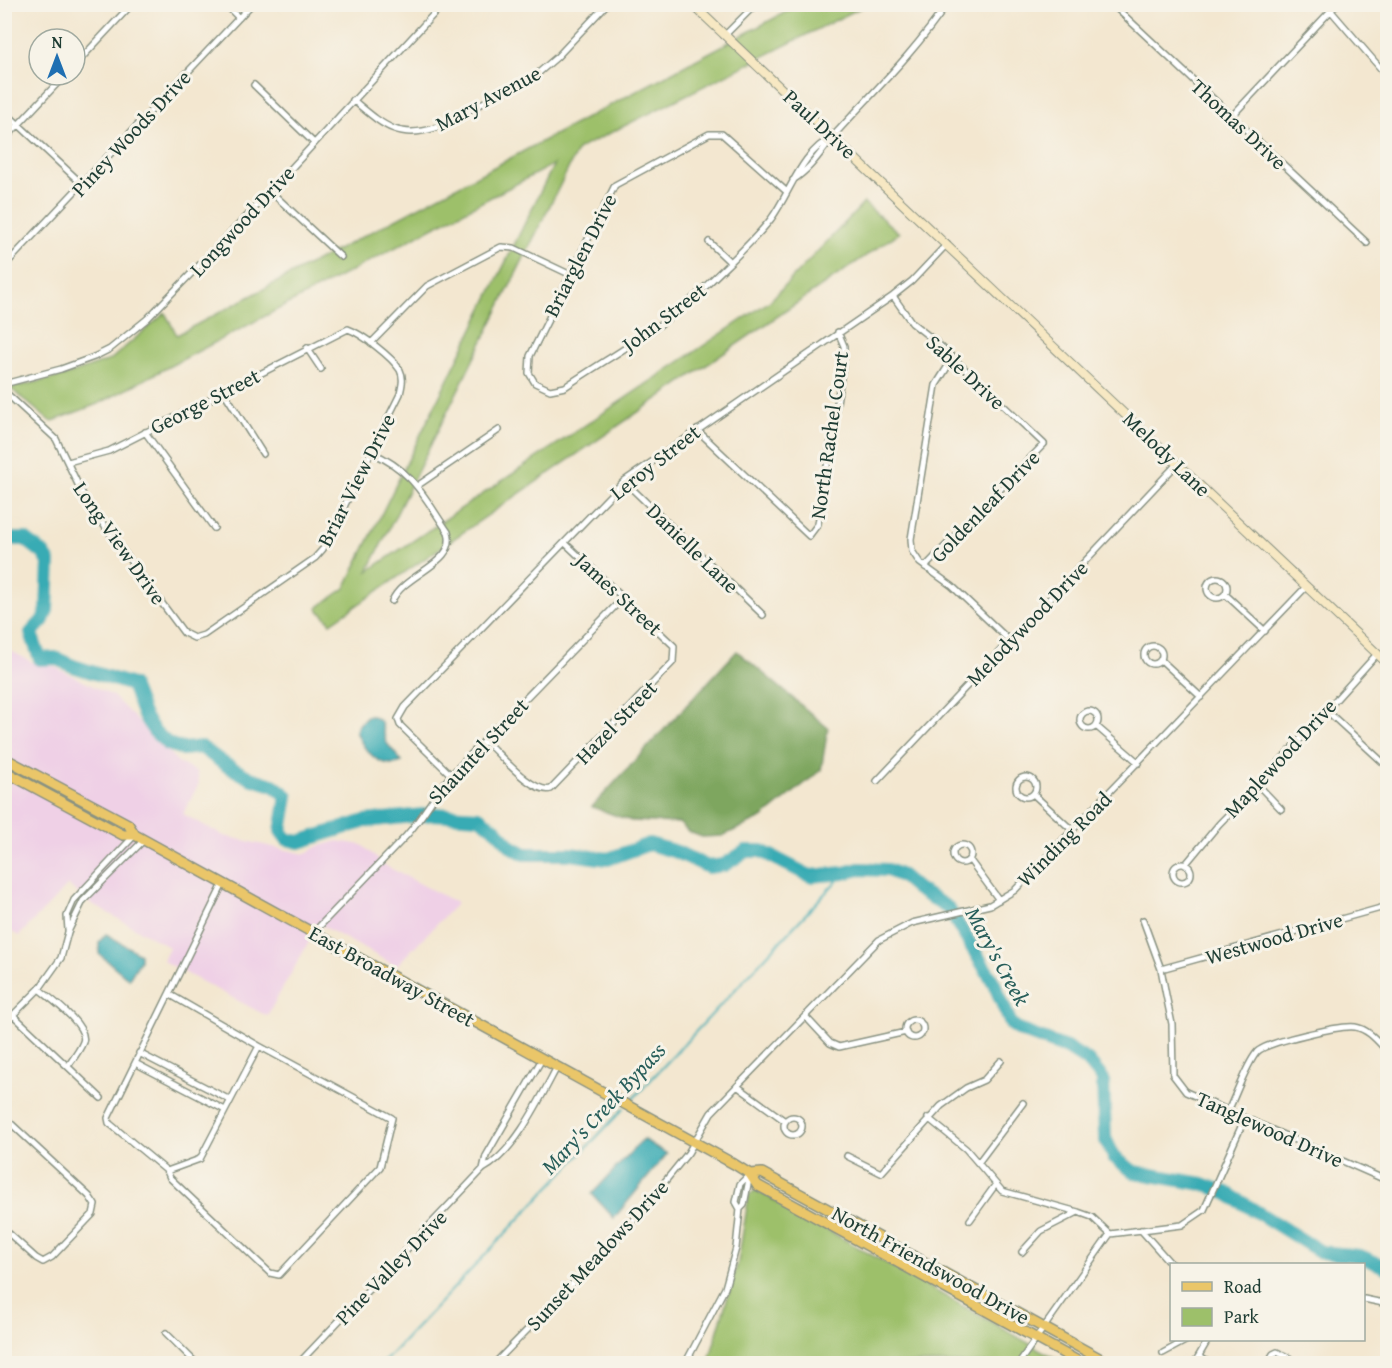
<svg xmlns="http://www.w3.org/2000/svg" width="1392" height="1368" font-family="'Gentium Book Plus',serif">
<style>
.built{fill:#efd0e6}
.green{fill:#9dc06a;stroke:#5e7e4f;stroke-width:1.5}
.forest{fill:#7ea65e;stroke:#4e7249;stroke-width:1.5}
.water{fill:#39abb4;stroke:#2c7474;stroke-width:1.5}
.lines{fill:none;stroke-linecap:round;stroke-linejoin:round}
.stream{stroke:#39abb4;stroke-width:2}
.river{stroke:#39abb4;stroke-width:14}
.street-casing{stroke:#899282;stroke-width:8}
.secondary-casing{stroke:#899282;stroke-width:10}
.primary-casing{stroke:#899282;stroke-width:12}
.street{stroke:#fff;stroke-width:5}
.secondary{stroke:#f7e8c3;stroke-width:8}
.primary{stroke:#eac669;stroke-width:9}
.labels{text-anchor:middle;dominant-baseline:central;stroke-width:6;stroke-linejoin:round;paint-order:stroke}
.street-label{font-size:21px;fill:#1f3d34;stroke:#f7f3e8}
.water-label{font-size:22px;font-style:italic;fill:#275e5a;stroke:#f7f3e8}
</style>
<rect width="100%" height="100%" fill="#f7f3e8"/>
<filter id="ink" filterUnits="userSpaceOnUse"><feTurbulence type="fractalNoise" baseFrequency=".0167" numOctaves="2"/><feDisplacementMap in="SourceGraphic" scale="12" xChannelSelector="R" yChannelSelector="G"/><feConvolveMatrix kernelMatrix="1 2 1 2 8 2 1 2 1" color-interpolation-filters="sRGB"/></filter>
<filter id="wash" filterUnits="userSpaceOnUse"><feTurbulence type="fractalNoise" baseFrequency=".008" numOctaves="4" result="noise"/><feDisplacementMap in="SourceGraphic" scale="24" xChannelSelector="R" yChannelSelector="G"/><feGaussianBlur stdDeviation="1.35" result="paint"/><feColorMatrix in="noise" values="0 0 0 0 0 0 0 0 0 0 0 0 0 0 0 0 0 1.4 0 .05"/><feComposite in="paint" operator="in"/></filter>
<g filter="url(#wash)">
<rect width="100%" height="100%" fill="#f3e7d0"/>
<!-- built -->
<path class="built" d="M 5,648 L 34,663 L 53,666 L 113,696 L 179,763 L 197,772 L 199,783 L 183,814 L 224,836 L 305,854 L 319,846 L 338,841 L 362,845 L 386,866 L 457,903 L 396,966 L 319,924 L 267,1016 L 163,961 L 169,947 L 88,902 L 68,885 L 19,936 L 5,928 Z"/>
<!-- green -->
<path class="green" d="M 799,5 L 866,5 L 578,149 L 368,571 L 770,301 L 864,203 L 899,233 L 331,623 L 317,608 L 345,588 L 554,164 L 100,403 L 51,422 L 10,388 L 64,376 L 110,360 L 165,313 L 177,335 Z
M 756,1190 L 1064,1363 L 708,1364 L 738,1262 L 749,1195 Z"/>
<!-- forest -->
<path class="forest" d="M 737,651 L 828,728 L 821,770 L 762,818 L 722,836 L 702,837 L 689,832 L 679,823 L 631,821 L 592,807 Z"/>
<!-- water -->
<path class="water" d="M 368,716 L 373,716 L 381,722 L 386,742 L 402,762 C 381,770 363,751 356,731 L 358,725 Z
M 106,934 L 140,954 L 140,961 L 129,979 L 99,954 L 99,942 Z
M 643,1139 L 667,1154 L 614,1218 L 592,1194 Z"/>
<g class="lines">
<!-- stream -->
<path class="stream" d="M 630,1102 L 844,873
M 382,1364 L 624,1108"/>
<!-- river -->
<path class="river" d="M 4,539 L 25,539 L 43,553 L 49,562 L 47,610 L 43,620 L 31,633 L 40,659 L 55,658 L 73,666 L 132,685 L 144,716 L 154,731 L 168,744 L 183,749 L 201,747 L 226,765 L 250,778 L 273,785 L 287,796 L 281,831 L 287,839 L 299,842 L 365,821 L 433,814 L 479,817 L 495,829 L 512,847 L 525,854 L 570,854 L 608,859 L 649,844 L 677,852 L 708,867 L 724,865 L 746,851 L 761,851 L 810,876 L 844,873 L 859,869 L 888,870 L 902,876 L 917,889 L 948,908 L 994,983 L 1011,1024 L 1021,1031 L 1069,1049 L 1088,1061 L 1103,1079 L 1105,1138 L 1114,1157 L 1134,1172 L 1203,1184 L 1225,1192 L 1321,1252 L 1360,1256 L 1388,1268"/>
</g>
</g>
<g filter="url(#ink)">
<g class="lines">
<defs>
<path id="street" d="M 225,4 L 239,18
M 1112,4 L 1367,243
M 1325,4 L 1388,77
M 4,12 L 11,4
M 724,36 L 756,4
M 75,65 L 132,4
M 254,85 L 314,143
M 353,100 C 382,124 397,140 435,128 L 536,75 L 557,57 L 607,4
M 4,111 L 82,184
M 1231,117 L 1337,4
M 4,140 L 65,75
M 793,180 C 812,168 822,150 836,133 C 874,91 915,52 947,4
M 270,191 L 341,257
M 787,192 L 722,134 L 709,134 L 615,185 L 530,356 L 529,373 L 535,383 L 550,390 L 565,387 C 612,355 667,326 707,285 C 728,264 753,242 771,219 C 792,190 800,153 834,136
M 709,242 L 730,262
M 9,261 L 252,4
M 893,296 L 912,323 L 935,341 L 1044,444 L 925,567
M 371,343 L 427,286 L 501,247 L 514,248 L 569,274
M 307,348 L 321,369
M 953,358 L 936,385 L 911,539 L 912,551 L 920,563 L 952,586 L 1010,641
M 4,384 L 61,369 L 94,357 L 110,349 L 147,319 L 250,213 L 443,4
M 4,391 L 56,439 L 86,501 L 184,633 L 194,638 L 204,635 L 315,558 L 323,549 L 400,394 C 402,385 404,378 400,370 C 392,357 362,334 348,329 L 109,451 L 68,462
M 224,392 L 263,454
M 697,430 L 809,536 L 818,524 L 844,358 L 844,346 L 838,332
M 145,432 L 214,528
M 371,452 C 414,472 422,494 448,532 C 458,564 404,573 392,601
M 624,481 L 763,615
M 417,486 L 499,430
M1207 588a10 10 0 1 1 20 0a10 10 0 1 1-20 0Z
M 1225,594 L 1265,631
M1144 655a9 9 0 1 1 18 0a9 9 0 1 1-18 0Z
M 1161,660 L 1201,697
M 1326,710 L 1388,767
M1080 720a9 9 0 1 1 18 0a9 9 0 1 1-18 0Z
M 1096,726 L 1139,763
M 485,741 C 500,754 532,794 551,789 L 673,662 L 674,646 L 565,543
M 451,775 L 400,725 L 398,719 L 405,707 L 624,481 L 893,296 L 912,281 L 947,244
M1016 787a10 10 0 1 1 20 0a10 10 0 1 1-20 0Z
M 877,781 L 1177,464
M 1258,785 L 1281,809
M 1033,794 L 1073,831
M953 854a9 9 0 1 1 18 0a9 9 0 1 1-18 0Z
M 969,859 L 999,900
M1173 873a9 9 0 1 1 18 0a9 9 0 1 1-18 0Z
M 1185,865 L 1219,824 L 1288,753 L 1377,654
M 1143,920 L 1161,969 L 1166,995 L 1172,1024 L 1173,1075 L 1186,1092 L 1388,1181
M 68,930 L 67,916 L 74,900 L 134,836
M 313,933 L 406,836 C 423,817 434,795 451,775 L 623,598
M 1161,969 L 1388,906
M 39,989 C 51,999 89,1026 83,1042 C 80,1050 73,1059 68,1066
M 169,994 L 259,1046
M 13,1015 L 101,1098
M 805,1016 L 830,1043 L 839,1047 L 906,1032
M905 1029a9 9 0 1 1 18 0a9 9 0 1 1-18 0Z
M 4,1024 L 39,989 L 61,958 L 68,932 L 83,901 L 144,840
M 139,1053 L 230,1100
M 135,1063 L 225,1110
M 737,1086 L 785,1121
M 1228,1111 C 1236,1095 1246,1065 1257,1052 C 1266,1042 1341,1025 1355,1027 C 1369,1029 1379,1043 1388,1052
M784 1126a9 9 0 1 1 18 0a9 9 0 1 1-18 0Z
M 4,1117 L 89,1196 L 95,1205 L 93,1214 L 52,1257 L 43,1262 L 36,1258 L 4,1229
M 928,1118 L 966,1149 L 1002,1191 L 1078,1212
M 847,1156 L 881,1173 L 941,1106 L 966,1088 L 984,1080 L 1001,1061
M 978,1163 L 1023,1103
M 483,1169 L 486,1156 L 542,1059
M 167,1171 L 170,1178 L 270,1273 L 279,1275 L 380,1167 L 392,1118 L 259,1046 L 200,1159 L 167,1171 L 109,1123 L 108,1118 L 223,884
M 740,1209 L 744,1205 L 750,1174
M 970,1220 L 996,1184
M 1141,1230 L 1172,1265
M 1022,1252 L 1041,1231 L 1078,1212 L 1092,1217 L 1110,1234
M 1364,1299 L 1388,1304
M 166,1333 L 197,1364
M 1163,1353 L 1187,1340
M 1200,1357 L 1211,1364
M 298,1364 L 483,1169 C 515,1152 540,1099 557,1067
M 494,1364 L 628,1227 L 688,1153 L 711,1113 L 879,940 L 912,923 L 990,905 L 1015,890 L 1305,588
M 685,1364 L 725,1288 L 736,1248 L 740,1209 L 736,1202 L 740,1184 L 750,1174
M 1018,1364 L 1110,1234 L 1182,1225 L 1204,1210 L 1245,1118
M 1194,1364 L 1208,1340
M 1267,1364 L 1273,1354 L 1277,1352 L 1302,1364"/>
<path id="secondary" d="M 692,4 L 1388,664"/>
<path id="primary" d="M 4,758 L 128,824 L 135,835 L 734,1164 L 750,1174 L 757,1185 L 1083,1364
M 4,771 L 123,835 L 135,835
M 750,1174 L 762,1173 L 1110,1364"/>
</defs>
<!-- street casing -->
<use href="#street" class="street-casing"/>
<!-- secondary casing -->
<use href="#secondary" class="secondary-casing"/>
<!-- primary casing -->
<use href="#primary" class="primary-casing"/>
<!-- street -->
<use href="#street" class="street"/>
<!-- secondary -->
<use href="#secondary" class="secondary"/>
<!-- primary -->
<use href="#primary" class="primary"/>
</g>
</g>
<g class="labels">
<!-- street labels -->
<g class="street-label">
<text transform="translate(488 98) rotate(-28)">Mary Avenue</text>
<text transform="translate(820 124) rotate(43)">Paul Drive</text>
<text transform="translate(1239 124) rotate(43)">Thomas Drive</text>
<text transform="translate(131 133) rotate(-47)">Piney Woods Drive</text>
<text transform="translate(242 221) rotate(-47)">Longwood Drive</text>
<text transform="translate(580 255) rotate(-63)">Briarglen Drive</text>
<text transform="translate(664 317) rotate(-37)">John Street</text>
<text transform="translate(966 372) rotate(43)">Sable Drive</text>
<text transform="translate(205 401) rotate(-27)">George Street</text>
<text transform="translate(829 435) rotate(-82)">North Rachel Court</text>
<text transform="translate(1167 454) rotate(44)">Melody Lane</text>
<text transform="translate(655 462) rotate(-38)">Leroy Street</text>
<text transform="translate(356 480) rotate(-63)">Briar View Drive</text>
<text transform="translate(985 506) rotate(-46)">Goldenleaf Drive</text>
<text transform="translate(120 543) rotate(55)">Long View Drive</text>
<text transform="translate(693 548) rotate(44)">Danielle Lane</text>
<text transform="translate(619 594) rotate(43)">James Street</text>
<text transform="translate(1027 623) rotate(-46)">Melodywood Drive</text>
<text transform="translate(616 722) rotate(-46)">Hazel Street</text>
<text transform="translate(478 751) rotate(-47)">Shauntel Street</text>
<text transform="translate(1280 758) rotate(-47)">Maplewood Drive</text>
<text transform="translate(1064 839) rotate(-45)">Winding Road</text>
<text transform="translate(1274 938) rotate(-16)">Westwood Drive</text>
<text transform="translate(392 976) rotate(29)">East Broadway Street</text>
<text transform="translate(1270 1129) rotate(24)">Tanglewood Drive</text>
<text transform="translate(597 1255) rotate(-47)">Sunset Meadows Drive</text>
<text transform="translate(931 1265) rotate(29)">North Friendswood Drive</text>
<text transform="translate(391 1267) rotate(-46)">Pine Valley Drive</text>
</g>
<!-- water labels -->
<g class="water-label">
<text transform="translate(998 956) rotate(61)">Mary's Creek</text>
<text transform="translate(603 1108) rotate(-47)">Mary's Creek Bypass</text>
</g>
</g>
<!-- margin -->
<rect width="1392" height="1368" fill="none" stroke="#f7f3e8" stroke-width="24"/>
<!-- legend -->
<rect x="1170" y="1263" width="195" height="78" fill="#f7f3e8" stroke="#a1aaa0" stroke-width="1.5"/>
<rect x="1182" y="1282" width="30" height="9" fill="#eac669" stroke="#a1aaa0" stroke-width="1.5"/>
<text x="1224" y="1293" font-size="18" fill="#1f3d34">Road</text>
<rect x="1182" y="1308" width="30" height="18" fill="#9dc06a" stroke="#a1aaa0" stroke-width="1.5"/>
<text x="1224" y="1323" font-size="18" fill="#1f3d34">Park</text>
<!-- north arrow -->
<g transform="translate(57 57)"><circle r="28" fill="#f7f3e8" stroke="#a1aaa0" stroke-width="1.5"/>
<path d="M0-4.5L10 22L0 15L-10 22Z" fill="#1f6fb2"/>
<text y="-9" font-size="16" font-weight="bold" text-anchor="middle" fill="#1f3d34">N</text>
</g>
</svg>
